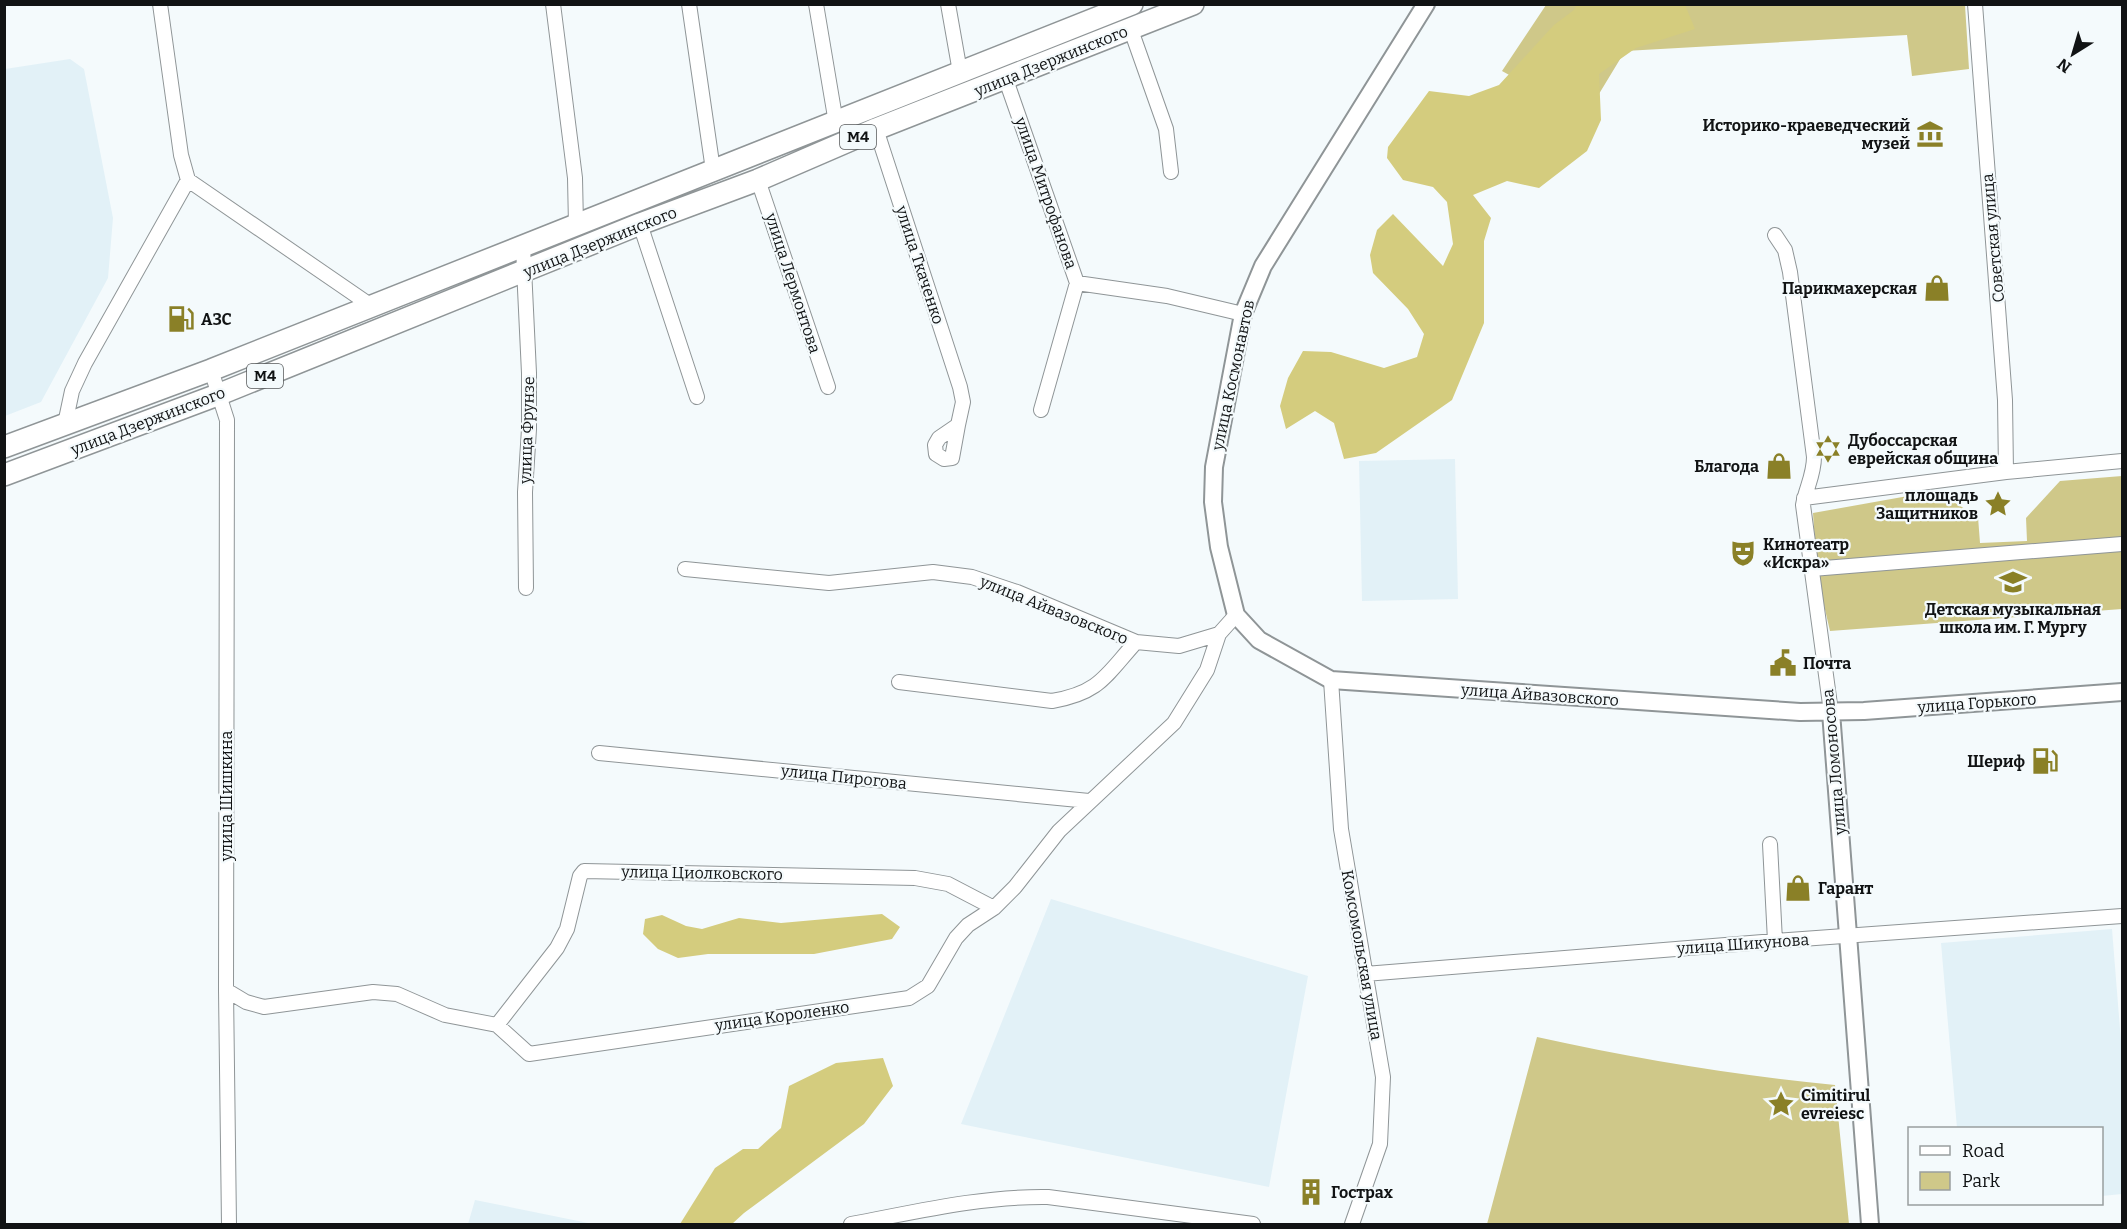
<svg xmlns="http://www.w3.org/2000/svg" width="2127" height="1229" font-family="Bitter,serif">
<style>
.built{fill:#e2f1f7}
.green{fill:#cfc889}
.forest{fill:#d4cc7e}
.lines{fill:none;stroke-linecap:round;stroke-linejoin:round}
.minor-casing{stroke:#8f9597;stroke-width:16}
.tertiary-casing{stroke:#8f9597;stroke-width:20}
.trunk-casing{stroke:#8f9597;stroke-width:24}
.minor{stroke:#fff;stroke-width:14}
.tertiary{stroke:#fff;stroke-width:16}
.trunk{stroke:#fff;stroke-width:21}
.labels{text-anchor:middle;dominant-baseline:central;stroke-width:4.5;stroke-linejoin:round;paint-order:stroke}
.shield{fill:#f4fafc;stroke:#55585a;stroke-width:1.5}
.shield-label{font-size:15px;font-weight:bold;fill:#111314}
.street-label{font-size:16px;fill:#111314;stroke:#f4fafc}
.poi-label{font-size:16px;font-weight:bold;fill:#111314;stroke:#f4fafc;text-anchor:start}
</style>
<rect width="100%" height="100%" fill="#f4fafc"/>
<!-- built -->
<path class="built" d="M 70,59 L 84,69 L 113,218 L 108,278 L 41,402 L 5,416 L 5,69 Z
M 1455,459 L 1458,599 L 1362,601 L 1359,461 Z
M 1051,899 L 1308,976 L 1269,1187 L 961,1124 Z
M 2112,929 L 2122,1054 L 2122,1194 L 2102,1196 L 2102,1128 L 1957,1128 L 1941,943 Z
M 475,1200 L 593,1224 L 468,1224 Z"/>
<!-- green -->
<path class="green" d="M 1546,5 L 1965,5 L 1969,69 L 1912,76 L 1907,35 L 1625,51 L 1585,117 L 1502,71 Z
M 2122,476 L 2122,609 L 1830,631 L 1817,575 L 1813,513 L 1936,491 L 1978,517 L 1980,543 L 2027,541 L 2026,518 L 2060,481 Z
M 1537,1037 C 1636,1059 1734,1075 1835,1085 L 1849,1224 L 1487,1224 Z"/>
<!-- forest -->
<path class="forest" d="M 1577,4 L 1685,5 L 1695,29 L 1636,48 L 1599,74 L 1601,120 L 1587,151 L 1539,188 L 1507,181 L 1473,195 L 1491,218 L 1484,241 L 1484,323 L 1452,400 L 1376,453 L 1344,459 L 1334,423 L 1315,411 L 1286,429 L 1280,406 L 1288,378 L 1303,351 L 1331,352 L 1384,368 L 1417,357 L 1424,334 L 1408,309 L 1373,273 L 1370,255 L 1377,230 L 1393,214 L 1443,266 L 1453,244 L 1447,202 L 1433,187 L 1403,180 L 1387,158 L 1388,147 L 1429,91 L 1469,96 L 1499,85 L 1554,25 L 1574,10 Z
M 882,914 L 900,927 L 892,939 L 814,954 L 708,954 L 678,958 L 658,949 L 643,934 L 645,919 L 662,915 L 686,926 L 702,929 L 739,918 L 781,923 Z
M 883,1058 L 893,1086 L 864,1124 L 744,1213 L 732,1224 L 680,1224 L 715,1168 L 743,1149 L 758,1149 L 781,1128 L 789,1086 L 836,1063 Z"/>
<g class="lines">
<defs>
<path id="minor" d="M 160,4 L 181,155 L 188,180
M 553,4 L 575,178 L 576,225
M 689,4 L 713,170
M 816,4 L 836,123
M 948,4 L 960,72
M 1975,4 L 2005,400 L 2006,472
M 1131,30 L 1166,129 L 1171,172
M 1006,80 L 1077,283 L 1167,296 L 1243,314
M 876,129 L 960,387 L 963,402 L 958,425 L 939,438 L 935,445 L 936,454 L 944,459 L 952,458 L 958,425
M 758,180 L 828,387
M 640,224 L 697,397
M 1775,235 L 1785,250 L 1790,272 L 1814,457 C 1814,475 1806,488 1803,505 L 1831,712
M 523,247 L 529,373 L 529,429 L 525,492 L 526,588
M 211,370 L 227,420 L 226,990 L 229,1224
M 1041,410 L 1077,283
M 65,424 L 72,391 L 85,363 L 188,180 L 370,305
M 1804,498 L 2006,472 L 2122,461
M 685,569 L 829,583 L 933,572 L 972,577 L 1017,592 L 1136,642 L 1179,646 L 1219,634
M 1812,569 L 2122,544
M 1331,680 L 1341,829 L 1383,1077 L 1380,1144 L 1352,1224
M 899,682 L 1052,701 C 1100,693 1106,675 1136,642
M 599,753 L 1089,801
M 1770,844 L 1775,941
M 1365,974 L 1775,941 L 2122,916
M 226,990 L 246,1002 L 264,1007 L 373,992 L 397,994 L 445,1015 L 497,1025 L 529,1054 L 909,998 L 928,986 L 956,938 L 968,925 L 994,908 L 1015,887 L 1059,831 L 1174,723 L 1207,670 L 1219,634 L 1236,615
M 497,1025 L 557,948 L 567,929 L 580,876 L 584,871 L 915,878 L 948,884 L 994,908
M 851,1224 C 916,1212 981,1196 1048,1197 L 1253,1224"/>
<path id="tertiary" d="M 1426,4 L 1263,266 L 1243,314 L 1214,467 L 1213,502 L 1219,547 L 1236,615 L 1259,640 L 1331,680 L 1800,712 L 1864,711 L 2122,692
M 1831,712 L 1870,1224"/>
<path id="trunk" d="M 4,447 L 211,370 L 1132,4
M 4,475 L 220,394 L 640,224 L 758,180 L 876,129 L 1193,4"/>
</defs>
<!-- minor casing -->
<use href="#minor" class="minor-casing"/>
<!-- tertiary casing -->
<use href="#tertiary" class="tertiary-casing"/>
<!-- trunk casing -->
<use href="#trunk" class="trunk-casing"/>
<!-- minor -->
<use href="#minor" class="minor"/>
<!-- tertiary -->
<use href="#tertiary" class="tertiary"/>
<!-- trunk -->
<use href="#trunk" class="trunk"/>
</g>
<!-- icons -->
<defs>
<symbol id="museum-bare" viewBox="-9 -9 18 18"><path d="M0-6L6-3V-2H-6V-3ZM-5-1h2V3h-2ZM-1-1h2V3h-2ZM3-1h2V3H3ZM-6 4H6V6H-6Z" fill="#8a8027" stroke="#f4fafc" stroke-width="2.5" paint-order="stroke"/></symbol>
<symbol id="shop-bare" viewBox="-9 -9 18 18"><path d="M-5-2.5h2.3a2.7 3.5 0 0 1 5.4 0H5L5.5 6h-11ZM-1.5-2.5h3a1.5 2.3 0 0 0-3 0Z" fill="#8a8027" stroke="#f4fafc" stroke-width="2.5" paint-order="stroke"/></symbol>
<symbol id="fuel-bare" viewBox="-9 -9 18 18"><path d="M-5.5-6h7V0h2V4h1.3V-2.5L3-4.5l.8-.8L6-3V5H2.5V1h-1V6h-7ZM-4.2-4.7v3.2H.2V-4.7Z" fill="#8a8027" stroke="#f4fafc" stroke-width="2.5" paint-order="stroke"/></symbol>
<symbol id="synagogue-bare" viewBox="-9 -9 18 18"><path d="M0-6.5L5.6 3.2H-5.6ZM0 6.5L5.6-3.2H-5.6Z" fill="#8a8027" stroke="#f4fafc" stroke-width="2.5" paint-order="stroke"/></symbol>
<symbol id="sight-bare" viewBox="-9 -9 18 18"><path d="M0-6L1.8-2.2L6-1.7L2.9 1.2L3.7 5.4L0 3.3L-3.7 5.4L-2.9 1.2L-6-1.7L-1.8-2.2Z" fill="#8a8027" stroke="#f4fafc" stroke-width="2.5" paint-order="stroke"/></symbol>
<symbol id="theatre-bare" viewBox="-9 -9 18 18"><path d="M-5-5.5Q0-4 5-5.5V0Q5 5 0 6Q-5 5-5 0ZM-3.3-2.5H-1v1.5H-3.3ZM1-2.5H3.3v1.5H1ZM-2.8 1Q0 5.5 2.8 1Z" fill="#8a8027" stroke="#f4fafc" stroke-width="2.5" paint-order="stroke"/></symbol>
<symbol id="school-bare" viewBox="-9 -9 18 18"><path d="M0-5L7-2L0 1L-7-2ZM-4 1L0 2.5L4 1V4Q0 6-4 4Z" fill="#8a8027" stroke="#f4fafc" stroke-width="2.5" paint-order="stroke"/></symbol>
<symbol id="civic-bare" viewBox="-9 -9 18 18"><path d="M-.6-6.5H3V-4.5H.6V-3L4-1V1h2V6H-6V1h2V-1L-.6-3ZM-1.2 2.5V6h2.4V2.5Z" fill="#8a8027" stroke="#f4fafc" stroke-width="2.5" paint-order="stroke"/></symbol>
<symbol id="building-bare" viewBox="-9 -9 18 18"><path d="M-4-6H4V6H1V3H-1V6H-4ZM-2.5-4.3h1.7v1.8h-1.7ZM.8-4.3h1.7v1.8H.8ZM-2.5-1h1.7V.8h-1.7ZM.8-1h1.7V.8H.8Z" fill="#8a8027" stroke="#f4fafc" stroke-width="2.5" paint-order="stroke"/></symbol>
</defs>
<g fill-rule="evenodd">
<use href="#museum-bare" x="1911" y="115" width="38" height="38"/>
<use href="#shop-bare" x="1918" y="269" width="38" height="38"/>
<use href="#fuel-bare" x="162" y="300" width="38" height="38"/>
<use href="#synagogue-bare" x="1809" y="430" width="38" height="38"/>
<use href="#shop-bare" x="1760" y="447" width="38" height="38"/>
<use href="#sight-bare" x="1979" y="485" width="38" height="38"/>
<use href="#theatre-bare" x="1724" y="534" width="38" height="38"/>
<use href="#school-bare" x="1994" y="563" width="38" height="38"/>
<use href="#civic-bare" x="1764" y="644" width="38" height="38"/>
<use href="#fuel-bare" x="2026" y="742" width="38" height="38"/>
<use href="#shop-bare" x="1779" y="869" width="38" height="38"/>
<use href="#sight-bare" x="1762" y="1085" width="38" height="38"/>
<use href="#building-bare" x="1292" y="1173" width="38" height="38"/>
</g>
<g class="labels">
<!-- shield labels -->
<g class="shield">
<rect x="840" y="125" width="36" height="24" rx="4.5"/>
<rect x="247" y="364" width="36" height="24" rx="4.5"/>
</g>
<g class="shield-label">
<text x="858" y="137">M4</text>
<text x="265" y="376">M4</text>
</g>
<!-- street labels -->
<g class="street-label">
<text transform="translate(1051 61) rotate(-22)">улица Дзержинского</text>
<text transform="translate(1046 193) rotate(71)">улица Митрофанова</text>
<text transform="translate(1993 238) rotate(-95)">Советская улица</text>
<text transform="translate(600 242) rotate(-22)">улица Дзержинского</text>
<text transform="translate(920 265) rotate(72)">улица Ткаченко</text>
<text transform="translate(793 283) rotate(72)">улица Лермонтова</text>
<text transform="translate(1233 375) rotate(-78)">улица Космонавтов</text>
<text transform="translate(148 421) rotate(-21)">улица Дзержинского</text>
<text transform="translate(527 430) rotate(-88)">улица Фрунзе</text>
<text transform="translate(1054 610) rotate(22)">улица Айвазовского</text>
<text transform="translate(1540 695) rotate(4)">улица Айвазовского</text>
<text transform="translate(1977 703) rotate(-4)">улица Горького</text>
<text transform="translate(1834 762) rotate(-95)">улица Ломоносова</text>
<text transform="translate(844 777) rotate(6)">улица Пирогова</text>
<text transform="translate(226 796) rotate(-90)">улица Шишкина</text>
<text transform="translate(702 873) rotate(1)">улица Циолковского</text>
<text transform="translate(1743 944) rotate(-4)">улица Шикунова</text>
<text transform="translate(1362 955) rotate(80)">Комсомольская улица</text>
<text transform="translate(782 1016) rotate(-8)">улица Короленко</text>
</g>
<!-- poi labels -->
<g class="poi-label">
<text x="1910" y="125" text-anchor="end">Историко-краеведческий<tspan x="1910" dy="18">музей</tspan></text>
<text x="1917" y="288" text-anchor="end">Парикмахерская</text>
<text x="201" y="319">АЗС</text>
<text x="1848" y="440">Дубоссарская<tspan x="1848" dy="18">еврейская община</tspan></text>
<text x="1759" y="466" text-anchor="end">Благода</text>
<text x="1978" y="495" text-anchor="end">площадь<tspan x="1978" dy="18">Защитников</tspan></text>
<text x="1763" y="544">Кинотеатр<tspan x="1763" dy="18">«Искра»</tspan></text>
<text x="2013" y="609" text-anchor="middle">Детская музыкальная<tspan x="2013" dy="18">школа им. Г. Мургу</tspan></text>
<text x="1803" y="663">Почта</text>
<text x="2025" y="761" text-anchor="end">Шериф</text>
<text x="1818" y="888">Гарант</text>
<text x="1801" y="1095">Cimitirul<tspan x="1801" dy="18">evreiesc</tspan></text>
<text x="1331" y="1192">Гострах</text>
</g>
</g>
<!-- border -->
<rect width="2127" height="1229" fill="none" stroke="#111314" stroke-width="12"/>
<!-- legend -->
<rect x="1908" y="1127" width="195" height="78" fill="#f4fafc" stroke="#999e9f" stroke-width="1.5"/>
<rect x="1920" y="1146" width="30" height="9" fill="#ffffff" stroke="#999e9f" stroke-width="1.5"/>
<text x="1962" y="1157" font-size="18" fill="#111314">Road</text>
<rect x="1920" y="1172" width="30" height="18" fill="#cfc889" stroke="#999e9f" stroke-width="1.5"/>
<text x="1962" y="1187" font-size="18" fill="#111314">Park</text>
<!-- north arrow -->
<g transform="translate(2073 54) rotate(217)" stroke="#f4fafc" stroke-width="4.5" paint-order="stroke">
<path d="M0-4.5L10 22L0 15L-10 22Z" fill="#111314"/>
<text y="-9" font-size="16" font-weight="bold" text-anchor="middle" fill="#111314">N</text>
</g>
</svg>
